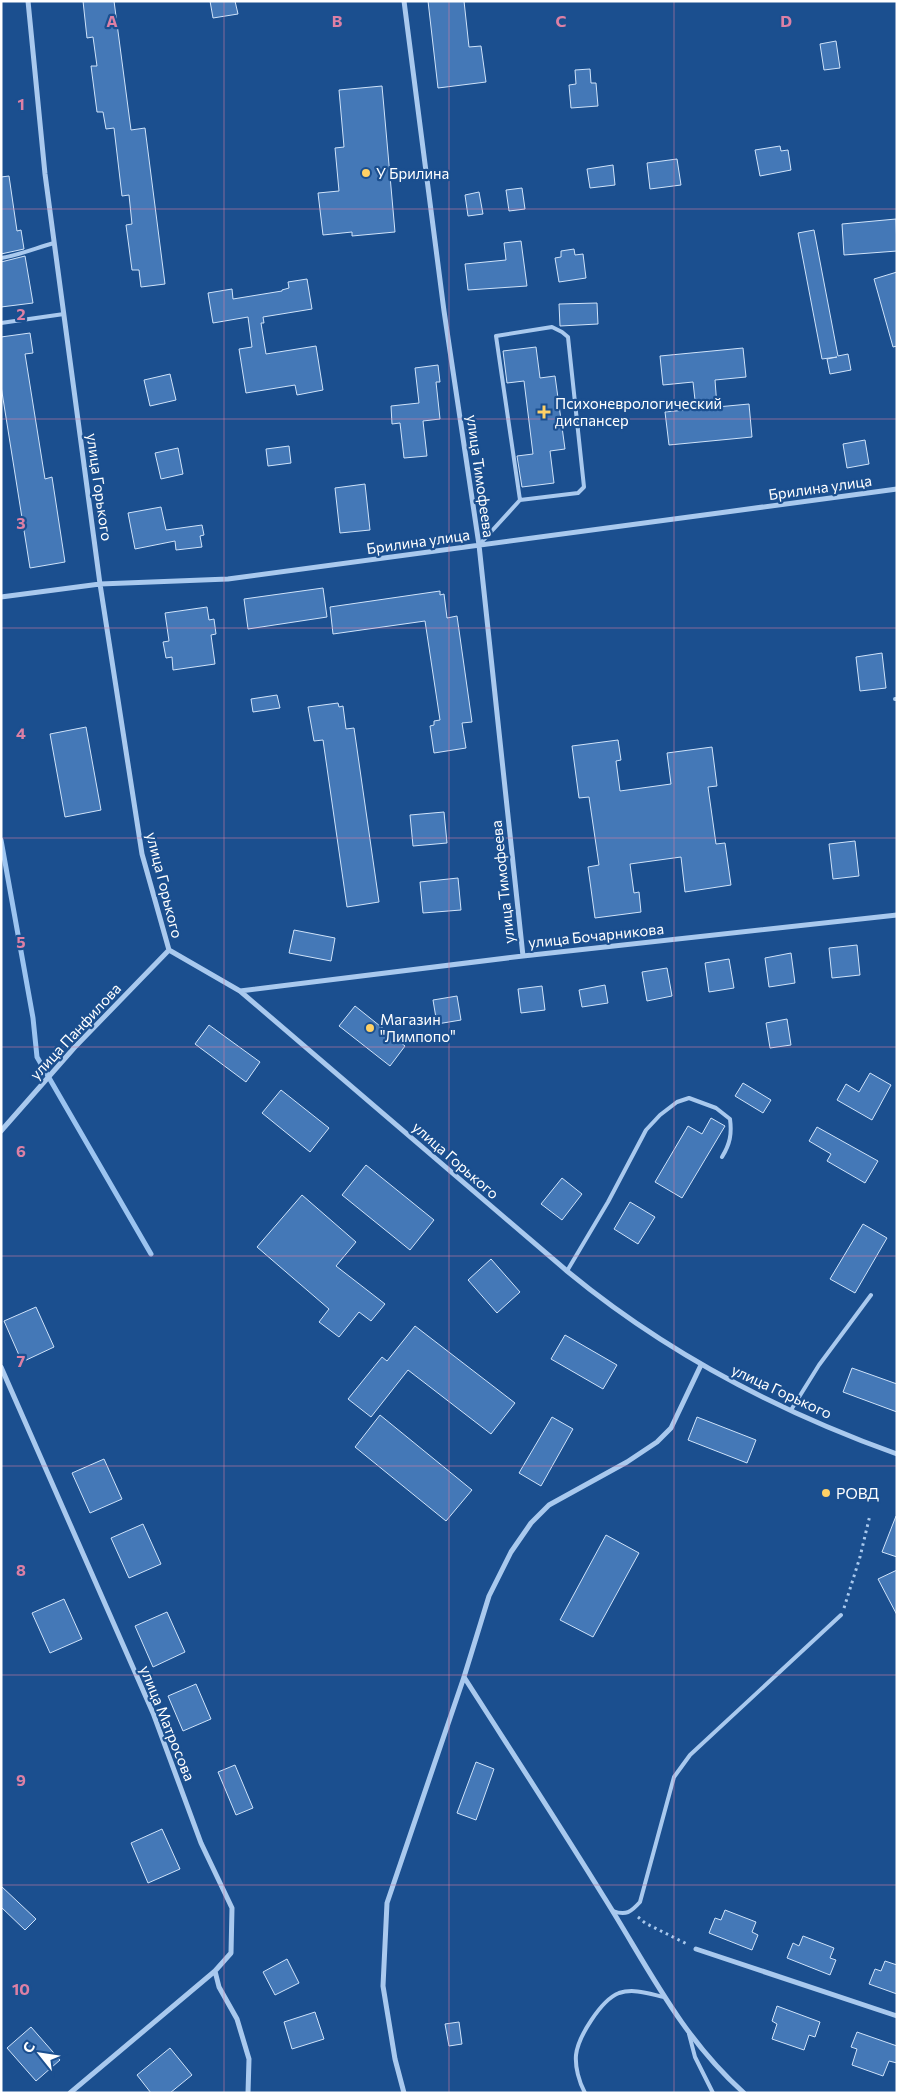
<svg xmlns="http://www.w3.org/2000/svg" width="898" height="2094" font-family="Commissioner,sans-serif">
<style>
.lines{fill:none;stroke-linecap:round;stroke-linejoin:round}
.stream{stroke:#9cc4f0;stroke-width:5}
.building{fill:#4478b7;stroke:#cfe3fa}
.path{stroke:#a9c9ee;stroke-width:3;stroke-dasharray:2.5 4;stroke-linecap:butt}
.lane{stroke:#a9c9ee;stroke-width:4}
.street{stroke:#a9c9ee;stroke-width:5}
.grid{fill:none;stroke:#dd80a5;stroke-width:1;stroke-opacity:0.55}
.poi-dot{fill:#ffd166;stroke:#1b4f8f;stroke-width:2}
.labels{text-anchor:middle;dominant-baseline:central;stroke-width:4.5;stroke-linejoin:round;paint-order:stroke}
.poi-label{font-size:15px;fill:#fff;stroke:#1b4f8f;text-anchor:start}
.street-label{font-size:15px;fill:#fff;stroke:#1b4f8f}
.grid-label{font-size:16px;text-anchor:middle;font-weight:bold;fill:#dd80a5;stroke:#1b4f8f;stroke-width:4.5;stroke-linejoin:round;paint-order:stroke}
</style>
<rect width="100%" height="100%" fill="#1b4f8f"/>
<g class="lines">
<!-- stream -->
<path class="stream" d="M 1,840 L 33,1018 L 37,1057 L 151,1254"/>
</g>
<!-- building -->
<path class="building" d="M 83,1 L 114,1 L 131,130 L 145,128 L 165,284 L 141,287 L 139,270 L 132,270 L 126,225 L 132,224 L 129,195 L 122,196 L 114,128 L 106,129 L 103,112 L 97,112 L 91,66 L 97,66 L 93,37 L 87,38 Z
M 210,1 L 235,1 L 238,14 L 213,18 Z
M 428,1 L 464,1 L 469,47 L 481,46 L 486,82 L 438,88 Z
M 836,41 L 840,68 L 824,70 L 820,44 Z
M 590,69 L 591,83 L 596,83 L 598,106 L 571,108 L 569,85 L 576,84 L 575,70 Z
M 382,86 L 395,232 L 352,236 L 352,232 L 323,235 L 318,193 L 339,191 L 335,148 L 344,147 L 339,90 Z
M 780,146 L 781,151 L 788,150 L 791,170 L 760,176 L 755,150 Z
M 677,159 L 681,185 L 650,189 L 647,163 Z
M 613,165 L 615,185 L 590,188 L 587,169 Z
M 9,176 L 17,231 L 21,230 L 24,249 L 1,254 L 1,177 Z
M 522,188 L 525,209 L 509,211 L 506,190 Z
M 479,192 L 483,214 L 468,216 L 465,195 Z
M 896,219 L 897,251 L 844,255 L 842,224 Z
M 814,230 L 838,356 L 848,354 L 851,370 L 830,374 L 827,359 L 837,357 L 822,359 L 798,233 Z
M 521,241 L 527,286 L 468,290 L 465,264 L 506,260 L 504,243 Z
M 574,249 L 575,255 L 583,254 L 586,278 L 559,282 L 555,258 L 561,257 L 561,251 Z
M 25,256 L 33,303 L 1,307 L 1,262 Z
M 897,272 L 897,346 L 893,347 L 874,279 Z
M 307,279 L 312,309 L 263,317 L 264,323 L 261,323 L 266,354 L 316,346 L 323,390 L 297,395 L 295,385 L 246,393 L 239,349 L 252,347 L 248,317 L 213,323 L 208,293 L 232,289 L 233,299 L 282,291 L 282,290 L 289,288 L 288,282 Z
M 597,303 L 598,324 L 560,326 L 559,304 Z
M 30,333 L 33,353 L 25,354 L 45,479 L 52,477 L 65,562 L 30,568 L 1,386 L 1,337 Z
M 536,347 L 540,378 L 555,376 L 565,449 L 550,451 L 554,483 L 522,487 L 517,456 L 533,454 L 524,381 L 507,383 L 503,351 Z
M 743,348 L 746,377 L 715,380 L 717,407 L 749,404 L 752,437 L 669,445 L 665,412 L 696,409 L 693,382 L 663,385 L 660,356 Z
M 438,365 L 440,382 L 436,382 L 440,419 L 423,421 L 427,456 L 404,458 L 400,423 L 392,424 L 391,406 L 419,403 L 415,368 Z
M 170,374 L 176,400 L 150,406 L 144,380 Z
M 865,440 L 869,464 L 847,468 L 843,444 Z
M 289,446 L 291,463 L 268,466 L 266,449 Z
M 178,448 L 183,474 L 161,479 L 155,453 Z
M 365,484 L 370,530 L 340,533 L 335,488 Z
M 161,507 L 166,530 L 202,525 L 204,535 L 200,536 L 202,547 L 176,550 L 175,541 L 135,549 L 128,513 Z
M 323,588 L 327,617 L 248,629 L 244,599 Z
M 440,591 L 440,595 L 444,594 L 447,618 L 457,616 L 472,722 L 462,723 L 466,748 L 434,753 L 430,726 L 434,725 L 434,721 L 440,720 L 425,621 L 333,634 L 330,607 Z
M 207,607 L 209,620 L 214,619 L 216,634 L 211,635 L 215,664 L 173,670 L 172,657 L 166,658 L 163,642 L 169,641 L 165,613 Z
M 882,653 L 886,688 L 860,691 L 856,657 Z
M 277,695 L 280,708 L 253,712 L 251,699 Z
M 338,703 L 339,707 L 343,706 L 346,729 L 354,728 L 379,902 L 347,907 L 323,740 L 314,741 L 308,707 Z
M 86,727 L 101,810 L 65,817 L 50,734 Z
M 618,740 L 621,760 L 616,761 L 620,791 L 671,784 L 667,753 L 712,747 L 717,786 L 708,787 L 716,844 L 725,843 L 731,885 L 685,892 L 681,857 L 630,864 L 634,893 L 639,892 L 641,912 L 595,918 L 588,867 L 599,865 L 589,797 L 579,798 L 572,746 Z
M 444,812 L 447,843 L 413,846 L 410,815 Z
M 855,841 L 859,876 L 833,879 L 829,844 Z
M 458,878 L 461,910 L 423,913 L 420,882 Z
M 294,930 L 335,938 L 331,961 L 289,953 Z
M 857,945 L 860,975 L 832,978 L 829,948 Z
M 791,953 L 795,983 L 769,987 L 765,958 Z
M 729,959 L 734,988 L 709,992 L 705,963 Z
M 667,968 L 672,996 L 647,1001 L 642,972 Z
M 605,985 L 608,1003 L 582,1007 L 579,990 Z
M 542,986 L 545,1010 L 521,1013 L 518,989 Z
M 457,996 L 461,1020 L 437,1024 L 433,1000 Z
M 355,1006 L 405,1046 L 390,1066 L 339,1026 Z
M 787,1019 L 791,1045 L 770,1048 L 766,1023 Z
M 209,1025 L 260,1062 L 246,1082 L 195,1044 Z
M 870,1073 L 891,1085 L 872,1120 L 837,1100 L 846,1084 L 859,1092 Z
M 743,1083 L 771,1100 L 763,1113 L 735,1096 Z
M 281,1090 L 329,1128 L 310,1152 L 262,1113 Z
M 711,1118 L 725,1126 L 682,1198 L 655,1182 L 688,1126 L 702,1134 Z
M 817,1127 L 878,1161 L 865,1183 L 827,1161 L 831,1154 L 809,1141 Z
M 366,1165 L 434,1220 L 410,1250 L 342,1195 Z
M 562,1178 L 582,1194 L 562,1220 L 541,1204 Z
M 302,1195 L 356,1242 L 336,1266 L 385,1304 L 371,1321 L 359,1312 L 339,1337 L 319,1322 L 329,1309 L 257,1247 Z
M 630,1202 L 655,1217 L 638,1244 L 614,1229 Z
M 863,1224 L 887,1238 L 855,1293 L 830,1279 Z
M 491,1259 L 520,1292 L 497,1313 L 468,1280 Z
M 36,1307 L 54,1347 L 22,1362 L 4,1321 Z
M 415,1326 L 515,1403 L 491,1434 L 408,1370 L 371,1417 L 348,1399 L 382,1357 L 387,1361 Z
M 565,1335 L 617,1365 L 603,1389 L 551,1359 Z
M 852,1368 L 897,1384 L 897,1412 L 843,1392 Z
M 380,1415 L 472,1490 L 446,1521 L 355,1447 Z
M 552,1417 L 573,1429 L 541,1486 L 519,1473 Z
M 697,1417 L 756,1440 L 747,1463 L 688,1440 Z
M 104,1459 L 122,1499 L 90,1513 L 72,1473 Z
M 896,1516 L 897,1517 L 897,1557 L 882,1552 Z
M 143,1524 L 161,1564 L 129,1578 L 111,1538 Z
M 606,1535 L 639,1553 L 593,1637 L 560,1620 Z
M 897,1570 L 897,1615 L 878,1579 Z
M 64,1599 L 82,1639 L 50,1653 L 32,1613 Z
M 167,1612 L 185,1652 L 153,1667 L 135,1626 Z
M 196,1684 L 211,1719 L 183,1731 L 168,1696 Z
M 476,1762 L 494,1769 L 476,1820 L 457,1813 Z
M 235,1765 L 253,1808 L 236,1815 L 218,1772 Z
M 162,1829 L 180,1869 L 148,1883 L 131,1843 Z
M 1,1886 L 36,1919 L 25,1930 L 1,1907 Z
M 725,1910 L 756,1922 L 752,1932 L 758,1935 L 752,1950 L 709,1933 L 715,1918 L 721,1920 Z
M 803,1936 L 834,1948 L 830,1958 L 836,1960 L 830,1975 L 787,1958 L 793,1943 L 799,1946 Z
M 287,1959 L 299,1983 L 275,1995 L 263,1972 Z
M 885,1961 L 897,1965 L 897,1994 L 869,1984 L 875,1969 L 881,1971 Z
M 777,2006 L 820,2022 L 815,2037 L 809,2035 L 804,2050 L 772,2039 L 777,2024 L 772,2021 Z
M 315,2012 L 324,2039 L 292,2049 L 284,2022 Z
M 459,2022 L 462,2044 L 449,2046 L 445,2024 Z
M 31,2027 L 60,2060 L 36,2081 L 7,2048 Z
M 857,2032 L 897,2046 L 897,2063 L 889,2061 L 883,2076 L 852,2065 L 857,2049 L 851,2047 Z
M 170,2048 L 192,2075 L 170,2093 L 151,2093 L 137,2075 Z"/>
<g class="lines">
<!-- path -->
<path class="path" d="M 844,1608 L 860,1557 L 870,1515
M 638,1917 L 645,1923 L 689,1945"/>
<!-- lane -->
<path class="lane" d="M 1,258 C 20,255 36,248 54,243
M 1,323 L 64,314
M 479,545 L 520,500 L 578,493 L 584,487 L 568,337 L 562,332 L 552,327 L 496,336 L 520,500
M 895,699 L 897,699
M 567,1271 L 608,1202 L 646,1130 L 660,1115 L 677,1102 L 689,1098 L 716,1108 L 730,1119 C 732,1134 730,1144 722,1157
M 791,1410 L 819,1365 L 871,1295
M 613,1911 C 626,1916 631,1912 640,1902 L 674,1777 L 690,1755 L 841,1615
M 689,2034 L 695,2057 L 713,2093
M 585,2093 C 579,2082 575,2067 576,2055 C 578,2037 601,2000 619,1993 C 634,1988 650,1994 664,1997"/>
<!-- street -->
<path class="street" d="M 28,1 L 45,174 L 100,584 L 142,854 L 169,950 L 240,991 L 567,1271 C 665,1352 777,1411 897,1454
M 404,1 L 444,311 L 479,545 L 523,956
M 1,597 L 100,584 L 228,579 L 897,489
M 240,991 L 523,956 L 897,915
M 1,1131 L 74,1048 L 169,950
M 1,1367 L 153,1713 L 201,1843 L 232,1908 L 231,1953 L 215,1971 L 219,1987 L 237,2019 L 249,2059 L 248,2093
M 464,1677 C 510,1749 557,1821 602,1894 C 647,1965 680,2036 744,2093
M 696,1949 L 897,2016
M 70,2093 L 215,1971
M 404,2093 L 395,2059 L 383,1986 L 387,1903 L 464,1677 L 489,1596 L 511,1552 L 531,1523 L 549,1505 L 627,1462 L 657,1442 L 671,1428 L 701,1365"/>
</g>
<!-- grid -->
<path class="grid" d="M 224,1 L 224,2093M 449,1 L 449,2093M 674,1 L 674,2093M 1,209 L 897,209M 1,419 L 897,419M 1,628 L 897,628M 1,838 L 897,838M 1,1047 L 897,1047M 1,1256 L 897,1256M 1,1466 L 897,1466M 1,1675 L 897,1675M 1,1885 L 897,1885"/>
<!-- markers -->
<g class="poi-dot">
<circle cx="366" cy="173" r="5"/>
<path d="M541.5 404.5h5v5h5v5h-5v5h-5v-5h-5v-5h5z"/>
<circle cx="370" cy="1028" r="5"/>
<circle cx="826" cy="1493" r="5"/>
</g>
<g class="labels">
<!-- poi labels -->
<g class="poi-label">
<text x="376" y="173">У Брилина</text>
<text x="555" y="403">Психоневрологический<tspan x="555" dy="17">диспансер</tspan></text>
<text x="380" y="1019">Магазин<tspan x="380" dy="17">"Лимпопо"</tspan></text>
<text x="836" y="1493">РОВД</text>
</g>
<!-- street labels -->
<g class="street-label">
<text transform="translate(481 476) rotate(82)">улица Тимофеева</text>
<text transform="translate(100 487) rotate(82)">улица Горького</text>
<text transform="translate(820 487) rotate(-8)">Брилина улица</text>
<text transform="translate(418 541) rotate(-8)">Брилина улица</text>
<text transform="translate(502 882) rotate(-96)">улица Тимофеева</text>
<text transform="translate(165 885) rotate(76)">улица Горького</text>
<text transform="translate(596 935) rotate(-6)">улица Бочарникова</text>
<text transform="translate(75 1031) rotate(-47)">улица Панфилова</text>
<text transform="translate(456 1160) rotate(41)">улица Горького</text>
<text transform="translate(782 1391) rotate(25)">улица Горького</text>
<text transform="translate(168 1723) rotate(68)">улица Матросова</text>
</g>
</g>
<g class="grid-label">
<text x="112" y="27">A</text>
<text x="337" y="27">B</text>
<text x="561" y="27">C</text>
<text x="786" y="27">D</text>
<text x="21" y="110">1</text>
<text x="21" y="320">2</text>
<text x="21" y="529">3</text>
<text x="21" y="739">4</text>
<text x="21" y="948">5</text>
<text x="21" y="1157">6</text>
<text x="21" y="1367">7</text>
<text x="21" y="1576">8</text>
<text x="21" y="1786">9</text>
<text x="21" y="1995">10</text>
</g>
<!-- border -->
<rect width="898" height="2094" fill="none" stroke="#ffffff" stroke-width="5"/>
<!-- north arrow -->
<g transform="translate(40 2054) rotate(300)" stroke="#1b4f8f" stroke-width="4" paint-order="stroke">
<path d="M0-4L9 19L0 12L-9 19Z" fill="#ffffff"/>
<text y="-8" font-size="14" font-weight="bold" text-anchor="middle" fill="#ffffff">С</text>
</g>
</svg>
